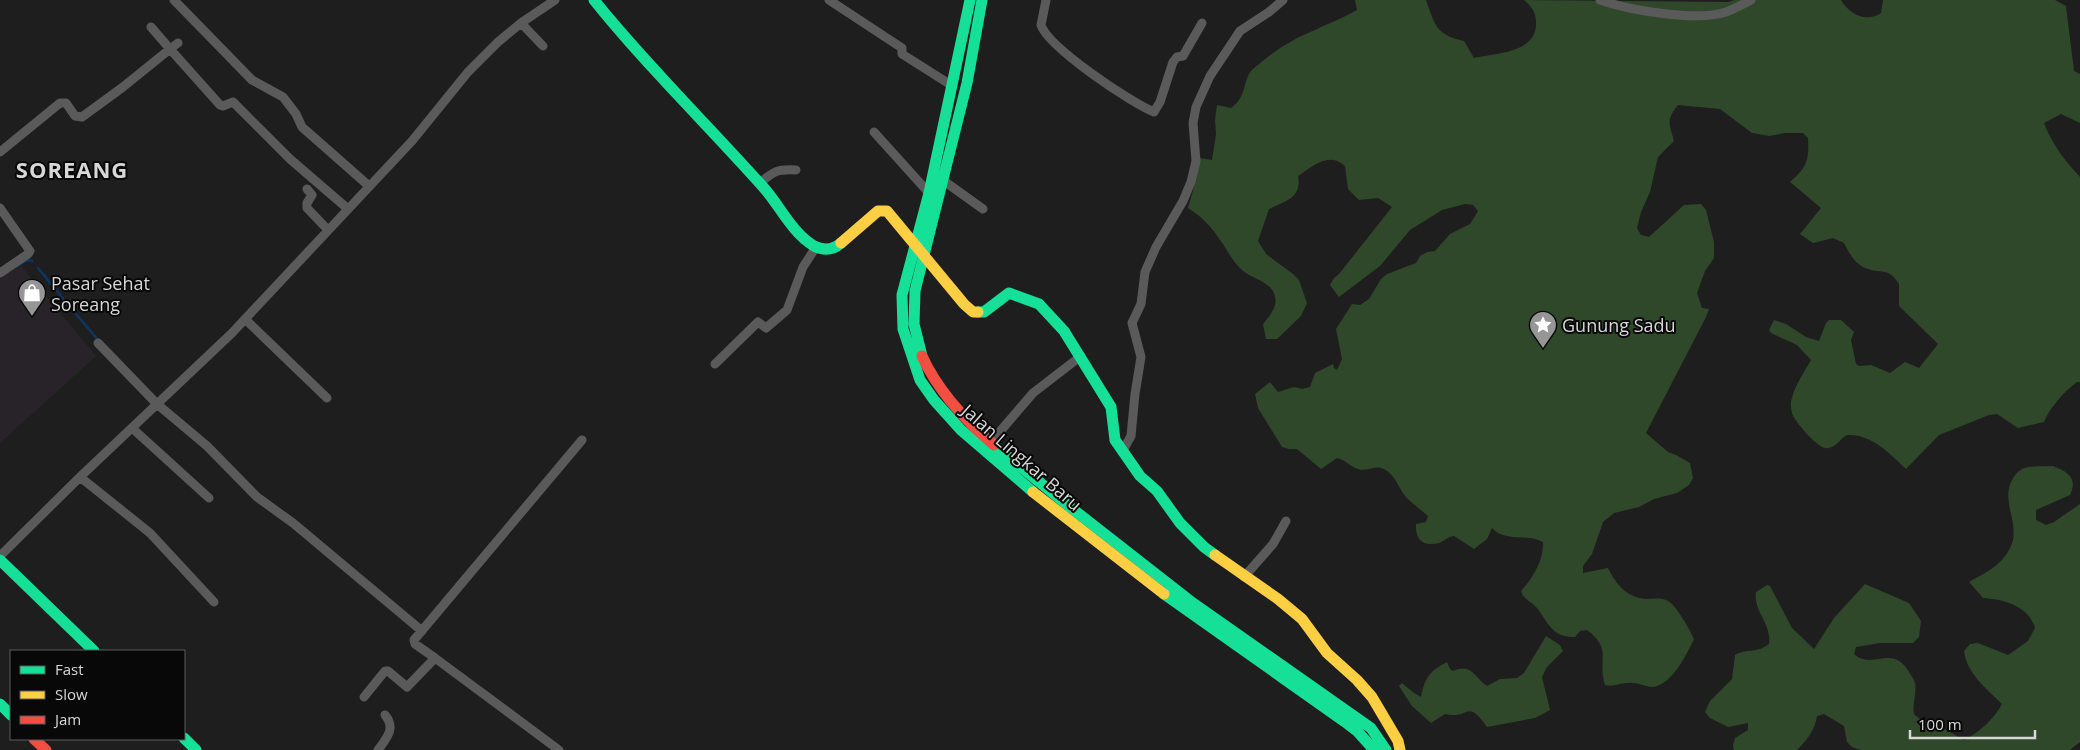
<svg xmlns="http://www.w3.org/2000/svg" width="2080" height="750" font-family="'Open Sans',sans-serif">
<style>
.built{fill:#282329}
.green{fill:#2f482a}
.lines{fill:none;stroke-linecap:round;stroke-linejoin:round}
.stream{stroke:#0e3661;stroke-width:2.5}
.street{stroke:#5b5a5b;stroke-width:9}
.fast{stroke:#16e098;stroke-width:11}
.slow{stroke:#ffcf43;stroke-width:11}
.jam{stroke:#f24e42;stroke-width:11}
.labels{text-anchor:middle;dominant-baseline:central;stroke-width:4;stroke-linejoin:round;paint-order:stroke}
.poi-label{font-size:18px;fill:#d8d7d8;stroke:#080808;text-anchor:start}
.street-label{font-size:18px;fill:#d8d7d8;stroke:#080808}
.district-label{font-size:22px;font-weight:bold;letter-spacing:1px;fill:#d8d7d8;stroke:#080808}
</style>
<rect width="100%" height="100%" fill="#1e1e1e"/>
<!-- built -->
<path class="built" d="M 21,266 L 96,356 L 0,443 L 0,277 Z"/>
<!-- green -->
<path class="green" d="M 1355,0 L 1426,0 C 1435,25 1436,35 1464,41 L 1474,58 C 1496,53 1537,53 1536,23 C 1536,12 1532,7 1524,0 L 1729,2 L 1734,0 L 1841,0 C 1849,14 1866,23 1881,13 L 1883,0 L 2055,0 L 2066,6 L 2074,71 L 2080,74 L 2080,123 L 2061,114 L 2044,123 C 2052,144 2065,161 2080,177 L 2080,382 L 2077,382 C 2064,392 2050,407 2044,422 L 2018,428 L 1997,414 L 1989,415 L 1939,435 L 1906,469 C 1889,453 1872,434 1847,435 C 1840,439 1834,450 1825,448 C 1817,447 1794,421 1792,413 C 1791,409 1790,402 1792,398 C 1795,385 1805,371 1811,360 L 1797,345 L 1771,333 L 1769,330 L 1774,320 L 1786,324 L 1806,337 L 1819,341 L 1826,323 L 1829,320 L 1841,320 L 1854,332 L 1851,340 L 1856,364 L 1859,366 L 1871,365 L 1890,373 L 1905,362 L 1919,368 L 1938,344 L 1899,306 L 1899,284 C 1888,267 1883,274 1868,269 C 1856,266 1849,253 1844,243 L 1833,238 L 1813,243 L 1800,234 L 1821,208 L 1790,182 C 1807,167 1809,161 1808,138 L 1803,133 L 1785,133 L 1769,136 L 1752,133 L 1720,109 L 1678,105 C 1666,120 1669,123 1674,141 L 1658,157 L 1650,192 L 1641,212 L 1637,228 L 1641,235 L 1649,237 L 1684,205 L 1701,204 L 1706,210 L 1714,242 L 1714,258 L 1705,271 L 1697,293 L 1702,308 L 1709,309 L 1706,317 L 1646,433 L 1668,452 L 1676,455 L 1690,463 L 1693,478 L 1689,485 L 1677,493 L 1654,499 L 1639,507 L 1614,513 L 1603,522 L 1592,554 L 1583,566 L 1583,573 L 1608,568 C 1616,584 1626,597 1645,599 C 1653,599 1661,597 1668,601 C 1676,605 1690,630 1694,639 C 1687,654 1671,687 1651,687 C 1644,686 1636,682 1628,683 C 1619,683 1615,687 1605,685 C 1597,661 1613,649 1587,630 L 1580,631 L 1575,637 C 1552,638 1548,622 1537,608 C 1531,601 1524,600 1521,591 C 1532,579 1544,560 1543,542 C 1527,533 1506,543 1492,528 L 1487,539 L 1474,549 L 1454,536 C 1447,537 1444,541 1439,543 C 1423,547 1415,540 1416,524 L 1426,522 L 1428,516 C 1421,510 1413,504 1407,498 C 1398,489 1396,473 1381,468 C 1374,466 1366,472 1358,469 C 1349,466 1346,460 1337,458 L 1321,469 L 1297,449 L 1289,449 L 1282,447 L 1258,408 L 1255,394 L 1270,382 L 1278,392 L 1294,387 L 1302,389 L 1310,387 L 1315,373 L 1333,364 L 1334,368 L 1337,370 L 1342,359 L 1336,329 L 1352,304 L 1360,305 L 1369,299 L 1381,279 L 1387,274 L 1416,263 L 1420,256 L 1427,252 L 1435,251 L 1450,234 L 1470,224 L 1478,211 L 1473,205 L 1465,204 L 1442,210 L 1410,230 L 1380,266 L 1339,297 L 1330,285 L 1334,278 L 1339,274 L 1392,207 L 1378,198 L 1359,200 L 1348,189 L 1345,166 C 1329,151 1313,166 1298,176 C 1302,198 1286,201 1269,209 L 1258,241 L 1266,254 L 1293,274 L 1299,280 L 1307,303 L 1301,316 L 1277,339 L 1266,339 L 1263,324 C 1269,316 1278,307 1275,297 C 1273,283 1256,280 1246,273 C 1235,266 1228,251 1220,240 C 1212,227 1201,216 1188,208 L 1196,180 L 1199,158 L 1212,160 L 1216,134 L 1215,120 L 1217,105 L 1231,108 C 1248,96 1242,79 1253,69 C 1271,53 1292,39 1315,30 C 1329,23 1343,18 1357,10 Z
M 2053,466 C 2068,472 2078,478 2070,495 L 2036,510 L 2036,520 L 2046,525 L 2054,522 L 2080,504 L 2080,742 L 2070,750 L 1861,750 L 1852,747 L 1847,742 L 1844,726 L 1824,714 L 1817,716 C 1815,730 1807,740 1797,750 L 1734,750 L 1733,745 L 1735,738 L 1748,730 L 1748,723 L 1728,727 L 1710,718 L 1705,712 L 1710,701 L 1732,679 L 1735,655 C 1747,648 1756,654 1769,644 C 1772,623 1753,612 1756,592 L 1767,585 L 1770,586 L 1792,628 L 1814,649 L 1834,618 L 1865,584 L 1909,603 L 1921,621 L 1919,637 L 1913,643 L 1880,643 L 1856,647 L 1854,654 C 1873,671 1892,643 1909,672 C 1911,675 1914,679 1915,683 C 1917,693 1912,704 1914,714 L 1921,720 L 1937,725 L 1964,740 C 1980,732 1994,719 2002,704 C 1987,689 1967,674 1964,651 L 1970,644 L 1978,643 L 2008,655 L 2028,641 L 2035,628 C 2029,606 2003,599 1983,598 L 1969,582 C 1985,573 2001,566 2010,548 C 2022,526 2000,502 2012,480 C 2014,476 2018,471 2022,469 C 2030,465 2045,467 2053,466 Z
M 1546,636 L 1560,645 L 1563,651 L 1547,667 L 1542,677 L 1550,710 L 1535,718 L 1487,727 C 1466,697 1470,720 1445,714 L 1431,723 L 1412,706 L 1399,686 L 1402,683 L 1414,693 L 1421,697 C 1425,677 1430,671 1447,662 L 1450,669 L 1453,671 C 1472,663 1473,676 1487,686 L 1500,679 L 1517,678 L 1524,673 Z"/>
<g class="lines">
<!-- stream -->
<path class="stream" d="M 16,267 L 27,260 L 32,261
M 38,268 L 69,306
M 76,314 L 98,340"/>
<!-- street -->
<path class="street" d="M 174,0 L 252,80 L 283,97 L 296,114 L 302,127 L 369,186
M 829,0 L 902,48 L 902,54 L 951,85
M 1046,0 L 1041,25 C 1048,47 1131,103 1154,112 L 1160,102 L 1173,62 L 1177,57 L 1183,56 L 1202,23
M 1600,0 C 1628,10 1697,22 1726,12 C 1735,9 1743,4 1751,0
M 521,23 L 543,46
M 151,27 L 170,49 L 178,43
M 874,132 L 929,193
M 0,152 L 60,103 L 66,103 L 75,116 L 82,117 L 123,87 L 170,49 L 220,105 L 223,106 L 233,102 L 290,159 L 348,209
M 944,181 L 983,209
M 760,183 C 774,171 777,169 796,170
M 307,189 L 312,195 L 307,203 L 307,208 L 328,230
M 0,208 L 30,251 L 28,254 L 0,273
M 245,319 L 327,398
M 98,343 L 157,404 L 207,446 L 257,497 L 293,523 L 422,631
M 715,364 L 758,322 L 766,328 L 787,310 L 803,267 L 816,247
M 132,428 L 209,498
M 991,442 L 1033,393 L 1081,356
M 1122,452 L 1131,436 L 1135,394 L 1141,357 L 1132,323 L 1141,304 L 1145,272 L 1156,247 L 1183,201 L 1191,182 L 1196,161 L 1193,123 L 1196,107 L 1210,76 L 1240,31 L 1269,12 L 1283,0
M 80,477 L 150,533 L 214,602
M 0,556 L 80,477 L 232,333 L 412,141 L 468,72 L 498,42 L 521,23 L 555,0
M 1244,577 L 1273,544 L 1286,521
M 435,658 L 559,750
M 364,697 L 385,671 L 388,671 L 407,687 L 435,658 L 415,644 L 414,640 L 582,440
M 378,750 C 387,738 396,728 385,715"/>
<!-- fast -->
<path class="fast" d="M 594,0 C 647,66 708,125 764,188 C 780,206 792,233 814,246 C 824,251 833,250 841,243
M 970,0 L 929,193 L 902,295 L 903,329 L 920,380 L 934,400 L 961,430 L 1033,492
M 978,312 L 984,312 L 1009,293 L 1039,304 L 1064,331 L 1111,407 L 1115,440 L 1140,476 L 1157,491 L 1180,523 L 1204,547 L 1215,555
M 922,356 L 914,324 L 915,291 L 967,83 L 982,0
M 994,445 L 1065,503 L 1193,603 L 1371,728 L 1386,750
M 0,560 L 94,651
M 1164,594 L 1345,722 L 1358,732 L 1374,750
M 0,704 L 11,715
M 184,738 L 196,750"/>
<!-- slow -->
<path class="slow" d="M 841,243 L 878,211 L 887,211 L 964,304 L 973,312 L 978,312
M 1033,492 L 1164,594
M 1215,555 L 1278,599 L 1302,619 L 1327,653 L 1357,680 L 1372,697 L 1398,741 L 1400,750"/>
<!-- jam -->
<path class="jam" d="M 922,356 C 937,389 966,421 994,445
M 34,739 L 46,750"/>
</g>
<!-- icons -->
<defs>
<symbol id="shop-pin" viewBox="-11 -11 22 30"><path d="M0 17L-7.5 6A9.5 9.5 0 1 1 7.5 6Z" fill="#979697" stroke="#080808"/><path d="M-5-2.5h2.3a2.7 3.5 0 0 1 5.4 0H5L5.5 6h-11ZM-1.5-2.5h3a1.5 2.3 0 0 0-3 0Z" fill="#fff"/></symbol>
<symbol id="sight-pin" viewBox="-11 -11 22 30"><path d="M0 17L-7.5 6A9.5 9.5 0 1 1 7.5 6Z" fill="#979697" stroke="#080808"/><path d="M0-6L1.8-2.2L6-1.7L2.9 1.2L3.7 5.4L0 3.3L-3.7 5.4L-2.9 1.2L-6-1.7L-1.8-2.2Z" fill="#fff"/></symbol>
</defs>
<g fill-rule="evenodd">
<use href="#shop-pin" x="16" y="277" width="32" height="43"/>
<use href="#sight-pin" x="1527" y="309" width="32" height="43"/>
</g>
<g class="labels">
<!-- poi labels -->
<g class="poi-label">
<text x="51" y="283">Pasar Sehat<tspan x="51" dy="21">Soreang</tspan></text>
<text x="1562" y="325">Gunung Sadu</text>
</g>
<!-- street labels -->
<g class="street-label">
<text transform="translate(1022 457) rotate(41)">Jalan Lingkar Baru</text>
</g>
<!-- district labels -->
<g class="district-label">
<text x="72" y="169">SOREANG</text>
</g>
</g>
<!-- legend -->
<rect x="10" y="650" width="175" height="90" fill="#080808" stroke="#5b5b5b"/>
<rect x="20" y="666" width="25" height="8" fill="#16e098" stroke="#5b5b5b"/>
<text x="55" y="675" font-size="15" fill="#d8d7d8">Fast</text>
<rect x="20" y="691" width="25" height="8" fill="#ffcf43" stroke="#5b5b5b"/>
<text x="55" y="700" font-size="15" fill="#d8d7d8">Slow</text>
<rect x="20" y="716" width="25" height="8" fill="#f24e42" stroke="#5b5b5b"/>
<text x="55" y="725" font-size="15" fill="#d8d7d8">Jam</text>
<!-- scale -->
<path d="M1910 730v8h125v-8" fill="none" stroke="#d8d7d8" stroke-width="2.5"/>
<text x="1918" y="730" font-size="15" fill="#d8d7d8" stroke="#080808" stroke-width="4" paint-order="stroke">100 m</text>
</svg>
